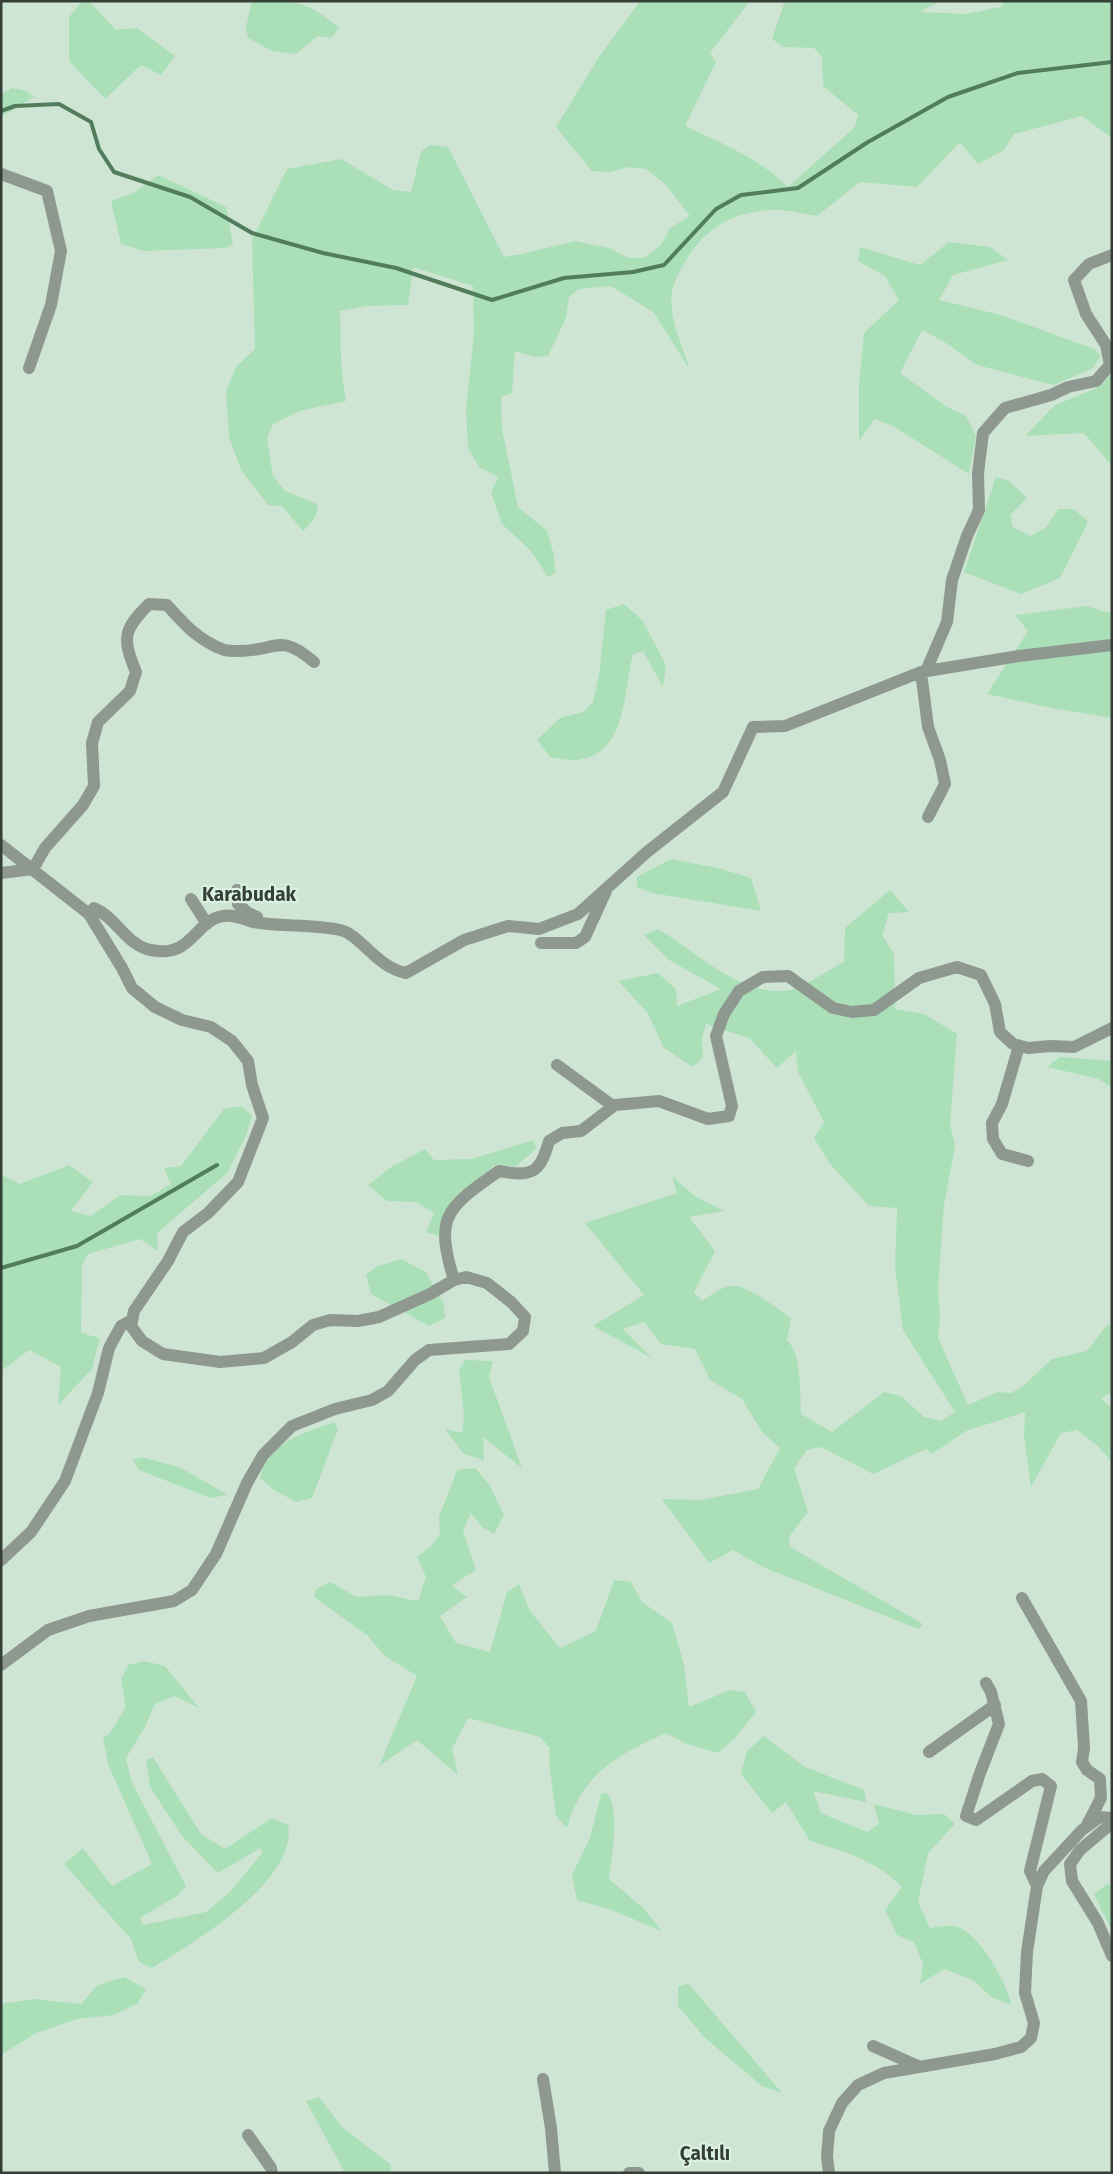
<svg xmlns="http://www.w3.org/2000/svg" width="1113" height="2174" font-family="'Fira Sans',sans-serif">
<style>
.green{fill:#abdfb7}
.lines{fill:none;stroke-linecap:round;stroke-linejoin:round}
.stream{stroke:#517d5d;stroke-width:4}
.minor{stroke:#8f9890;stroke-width:12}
.labels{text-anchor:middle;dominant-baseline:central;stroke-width:4.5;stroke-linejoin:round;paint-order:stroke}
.quarter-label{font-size:19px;font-weight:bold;fill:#353e37;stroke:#dcf2e1}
</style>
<rect width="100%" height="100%" fill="#cfe5d4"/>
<!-- green -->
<path class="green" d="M 82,1 L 89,1 L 116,30 L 137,28 L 175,56 L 161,75 L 141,65 L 105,99 L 69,61 L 69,17 Z
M 252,1 C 296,1 306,0 339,28 L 331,38 L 318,36 L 296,54 L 272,51 L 248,38 L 246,27 Z
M 640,1 L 750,1 L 710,53 L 716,62 L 685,126 C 721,143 759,158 788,187 L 855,127 L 858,115 L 823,86 L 822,57 L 814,48 L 783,47 L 772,39 L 785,1 L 941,1 L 920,12 L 966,14 L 1001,7 L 1004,1 L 1112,1 L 1112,138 L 1082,116 L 1014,134 L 1004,150 L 978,164 L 960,142 L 917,187 L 860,182 L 817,216 C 802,214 786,209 771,210 C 736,211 706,227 688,257 C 682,267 674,280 672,292 C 668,318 683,347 690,370 L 654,313 L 634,300 L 610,286 L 579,289 L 569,297 L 566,318 L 548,356 L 534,357 L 515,351 L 512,393 L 501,397 L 502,429 L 518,507 L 547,531 L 554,555 L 555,573 L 548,577 L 531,551 L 502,524 L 491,493 L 498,477 L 479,467 L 468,448 L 466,408 L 474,334 L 473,286 L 413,267 L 408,305 L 367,306 L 340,311 C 341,341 340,371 346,401 L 299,411 L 273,424 L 267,439 L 273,476 L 285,491 L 317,504 C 319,516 311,523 303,531 L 282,506 L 268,505 L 241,470 L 229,437 L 226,391 L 236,367 L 255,349 L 252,240 L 287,169 L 341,159 L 393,190 L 411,192 L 421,152 L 430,145 L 448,147 L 504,257 L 522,254 L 575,241 L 609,248 L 628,258 L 644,258 L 661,245 L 670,228 L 690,216 L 665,184 L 646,169 L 629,167 L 610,172 L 592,171 L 556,127 L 599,57 Z
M 12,88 L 26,91 L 34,97 L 1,117 L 1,94 Z
M 158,175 L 226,207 L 233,244 L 225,248 L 144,251 L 121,244 L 111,201 L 134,193 Z
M 949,242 L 990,247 L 1008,260 L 953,275 L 939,300 L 1001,315 L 1094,349 L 1101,356 L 1092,369 L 1053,385 L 977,365 L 943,341 L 922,330 L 900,373 L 947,407 L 966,416 L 976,436 L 969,474 L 893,426 L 875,419 L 859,441 L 859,383 L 864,333 L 899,300 L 885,276 L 858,261 L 860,247 L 920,265 Z
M 1112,374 L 1112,466 L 1084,433 L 1025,436 L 1055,405 L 1095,389 Z
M 996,477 L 1009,481 L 1027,498 L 1010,515 L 1013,527 L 1031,536 L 1046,527 L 1058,509 L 1073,509 L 1087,520 L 1087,524 L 1060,578 L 1021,594 L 964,572 Z
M 624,604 L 642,620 L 666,665 L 663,687 L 643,651 L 633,654 C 623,692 628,754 577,760 C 569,761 558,758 550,757 L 537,740 L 560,718 L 583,712 L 593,702 L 599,675 L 606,610 Z
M 1087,606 L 1112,614 L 1112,718 L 1052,708 L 987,694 L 1028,631 L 1015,615 Z
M 671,859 L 718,868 L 751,878 L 761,911 L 652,893 L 637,887 L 637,877 Z
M 890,890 L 909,912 L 889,913 L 882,935 L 894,954 L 895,1009 L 924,1014 L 957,1034 L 950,1124 L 955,1146 L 944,1205 L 938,1288 L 940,1320 L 938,1338 L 968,1405 L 998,1392 L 1011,1393 L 1023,1386 L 1052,1359 L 1087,1351 L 1106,1326 L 1112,1324 L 1112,1392 L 1101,1399 L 1112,1408 L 1112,1462 L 1098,1446 L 1077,1430 L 1061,1433 L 1031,1487 L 1024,1437 L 1025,1412 L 966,1431 L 932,1454 L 926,1449 L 873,1474 L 821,1447 L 807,1450 L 794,1468 L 808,1512 L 789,1537 L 790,1547 L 923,1624 L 918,1629 L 765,1568 L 733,1550 L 709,1563 L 662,1499 L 700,1500 L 758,1489 L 780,1448 L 762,1432 L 742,1399 L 710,1380 L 695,1349 L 661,1344 L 644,1322 L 623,1329 L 652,1358 L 593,1326 L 644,1295 L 585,1223 L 677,1193 L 672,1176 L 696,1197 L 724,1211 L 689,1217 L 715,1251 L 694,1292 L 702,1301 C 712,1295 724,1284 737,1286 C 750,1288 780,1310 791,1318 L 787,1340 C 802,1354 800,1394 801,1414 L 832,1432 L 884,1392 L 901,1396 L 924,1417 L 941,1421 L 955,1412 L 903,1330 L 895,1267 L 897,1208 L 869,1206 L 831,1165 L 814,1138 L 824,1122 L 798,1072 L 796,1051 L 777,1068 L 749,1038 L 706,1024 L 702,1039 L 703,1057 L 693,1067 L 664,1048 L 647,1012 L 618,981 L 658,973 L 676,989 L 677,1006 L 721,989 L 669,960 L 644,935 L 658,929 C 698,952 740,998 790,990 C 802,988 832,968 844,962 L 845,928 Z
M 1060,1057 L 1112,1061 L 1112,1088 L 1099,1079 L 1047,1067 Z
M 242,1106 L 252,1116 L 246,1136 L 227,1173 L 157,1233 L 158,1251 L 140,1239 L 88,1254 L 82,1265 L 81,1333 L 100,1338 L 92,1369 L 58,1405 L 61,1367 L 29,1350 L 1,1371 L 1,1177 L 4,1176 L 20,1184 L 69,1165 L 93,1182 L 71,1211 L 91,1216 L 120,1195 L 151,1196 L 171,1184 L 164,1168 L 181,1166 L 224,1109 Z
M 534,1140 L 536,1149 L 515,1167 L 495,1165 C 470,1186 446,1203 439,1236 L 426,1232 L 434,1213 L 416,1202 L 387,1201 L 368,1185 L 391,1167 L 425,1149 L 434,1160 L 471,1159 Z
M 401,1259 L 426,1272 L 444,1304 L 445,1318 L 429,1326 L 371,1294 L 366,1275 L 376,1267 Z
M 465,1360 L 493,1361 L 489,1377 L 522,1468 L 483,1437 L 484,1460 L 464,1454 L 445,1429 L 462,1433 L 464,1416 L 459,1370 Z
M 334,1422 L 338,1429 L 312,1498 L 296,1502 L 274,1490 L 260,1478 C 266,1443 305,1433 334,1422 Z
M 141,1457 L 179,1467 L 228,1495 L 210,1498 L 139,1470 L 133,1460 Z
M 475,1468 L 489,1484 L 504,1515 L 494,1534 L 482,1527 L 471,1513 L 463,1530 L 476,1570 L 452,1585 L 467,1597 L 440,1616 L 456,1643 L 490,1652 L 507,1592 L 519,1584 L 530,1611 L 560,1648 L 596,1631 L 614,1580 L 631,1582 L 642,1602 L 672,1623 L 684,1665 L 689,1707 L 730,1690 L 745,1692 L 756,1712 L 735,1738 L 718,1753 L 687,1744 L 666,1733 C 618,1754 581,1775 567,1828 L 556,1816 L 549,1762 L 550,1748 L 540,1737 L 468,1718 L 452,1749 L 458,1775 L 417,1740 L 379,1766 L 417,1676 L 385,1656 L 367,1635 L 314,1597 L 315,1590 L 330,1582 L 357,1597 L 387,1595 L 418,1601 L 426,1577 L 417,1557 L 431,1546 L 440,1534 L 439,1517 L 457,1470 Z
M 144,1661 L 165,1666 L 199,1708 L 175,1696 L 155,1704 L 145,1727 L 126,1758 L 131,1781 L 186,1886 L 177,1896 L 140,1918 L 143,1925 L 206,1912 L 230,1892 L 262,1853 L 260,1848 L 218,1873 L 182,1836 L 150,1787 L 146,1760 L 153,1757 L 201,1834 L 225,1849 L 272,1818 L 288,1825 C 299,1880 192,1944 152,1968 L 139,1962 L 131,1939 L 64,1864 L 83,1848 L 112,1886 L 152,1864 L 108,1764 L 103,1738 L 110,1733 L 126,1707 L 121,1679 L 128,1665 Z
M 764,1736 L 805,1767 L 864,1790 L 866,1802 L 813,1791 L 821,1813 L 867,1832 L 879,1824 L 874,1804 L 916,1815 L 944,1814 L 955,1824 L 928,1853 L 918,1902 L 930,1928 C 937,1927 947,1925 954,1926 C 979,1930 1006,1983 1012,2005 L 991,1997 L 973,1980 L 944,1969 L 920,1984 L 923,1964 L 914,1942 L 897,1935 L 885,1910 L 902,1887 C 877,1861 844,1851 810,1841 L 786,1802 L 772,1813 L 741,1774 L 747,1751 Z
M 607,1793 C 621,1811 611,1857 609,1879 L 643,1908 L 662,1931 L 609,1909 L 577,1900 L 572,1875 L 590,1838 L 601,1794 Z
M 1107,1884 L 1112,1885 L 1112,1931 L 1094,1894 Z
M 124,1977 L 146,1989 L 138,2003 L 114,2015 L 77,2019 L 36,2033 L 1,2055 L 1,2004 L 33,1999 L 81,2004 L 98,1985 Z
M 688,1983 L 782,2093 L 762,2086 L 705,2038 L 678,2006 L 678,1987 Z
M 319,2097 L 342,2127 L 391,2165 L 391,2173 L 345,2173 L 306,2101 Z"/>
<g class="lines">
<!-- stream -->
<path class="stream" d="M 1,111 L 15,106 L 59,104 L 91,122 L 99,149 L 114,172 L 190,197 L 252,233 L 323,253 L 396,268 L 492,300 L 564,278 L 633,272 L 664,265 L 716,209 L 741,195 L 798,188 L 868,142 L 948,97 L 1018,73 L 1112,62
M 1,1268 L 77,1246 L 217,1165"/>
<!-- minor -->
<path class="minor" d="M 1,174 L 47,191 L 61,251 L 51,305 L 29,368
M 926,671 L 947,622 L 952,580 L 967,536 L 979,510 L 978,473 L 983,433 L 1005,408 L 1051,395 L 1068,387 L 1096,381 L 1110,365 L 1106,345 L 1086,314 L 1074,280 L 1089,264 L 1112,255
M 921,672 L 928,727 L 940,760 L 945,784 L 928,817
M 1,845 L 89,914
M 1,873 L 33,869 L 45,848 L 83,805 L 94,786 L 92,743 L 98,722 L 130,691 L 136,672 C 122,638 123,630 149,604 L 167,605 C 185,625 198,640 224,650 C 228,651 234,651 239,651 C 277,651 279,632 314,662
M 237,890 L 238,904 L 248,913 L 257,917
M 191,899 L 207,924
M 541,943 L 576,943 L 585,937 L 606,891
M 1019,1046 L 1002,1104 L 992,1123 L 993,1139 L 1002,1154 L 1028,1161
M 557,1065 L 613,1106
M 454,1280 C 434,1215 447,1208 499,1171 C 531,1177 540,1174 549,1141 L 562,1133 L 581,1131 L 615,1105 L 659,1101 L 708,1119 L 729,1116 L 732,1106 L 716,1036 L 724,1014 L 739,991 L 763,977 L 788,976 L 833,1008 L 852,1012 L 874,1010 L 919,978 L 957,967 L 981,975 L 995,1004 L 1000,1032 L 1013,1044 L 1028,1048 L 1050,1046 L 1074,1047 L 1112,1028
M 1,1560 L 31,1532 L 65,1481 L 98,1393 L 109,1348 L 121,1326 L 132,1320
M 1022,1598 L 1081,1701 L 1084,1748 L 1082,1762 L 1087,1770 L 1100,1779 L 1101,1798 L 1087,1825
M 1,1665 L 48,1630 L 89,1616 L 174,1601 L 192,1590 L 216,1554 L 247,1483 L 263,1455 L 292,1426 L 335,1409 L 372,1400 L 388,1391 L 415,1360 L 429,1350 L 509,1344 L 523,1331 L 525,1317 L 511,1302 L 487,1283 L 466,1277 L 454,1280 L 430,1294 L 379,1317 L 358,1321 L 330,1320 L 313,1325 L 292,1342 L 264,1358 L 220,1362 L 163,1354 L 142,1341 L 131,1326 L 134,1311 L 168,1261 L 183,1232 L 208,1213 L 238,1182 L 263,1118 L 252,1085 L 248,1061 L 232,1041 L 211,1027 L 182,1020 L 155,1007 L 132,988 L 122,968 L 89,914 L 94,908 C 117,918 126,945 151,950 C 192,959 195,920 223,916 C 234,914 243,919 253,922 C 282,927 312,924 340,930 C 360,934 376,967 406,973 L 464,940 L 508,926 L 539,929 L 578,914 L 647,852 L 723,792 L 753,727 L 785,726 L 921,672 L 1019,656 L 1112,645
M 986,1683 L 991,1692 L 999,1724 L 980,1773 L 966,1816 L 976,1820 L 1032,1781 L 1042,1779 L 1051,1786 L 1030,1871 L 1037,1886
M 929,1752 L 995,1705
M 1112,1823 L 1080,1850 L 1070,1864 L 1072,1881 L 1098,1923 L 1112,1956
M 873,2046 L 920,2067
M 543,2079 L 551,2128 L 555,2173
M 248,2135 L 271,2168 L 272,2173
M 629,2173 L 639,2173
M 829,2173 L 827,2157 L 829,2131 L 842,2103 L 858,2085 L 884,2073 L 995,2054 L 1021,2047 L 1031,2038 L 1034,2023 L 1025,1993 L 1027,1952 L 1037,1886 L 1044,1871 L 1082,1830 L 1100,1817 L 1112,1818"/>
</g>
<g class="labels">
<!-- quarter labels -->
<g class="quarter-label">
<text x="249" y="894">Karabudak</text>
<text x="705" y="2153">Çaltılı</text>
</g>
</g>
<!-- border -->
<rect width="1113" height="2174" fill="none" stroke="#353e37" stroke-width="5"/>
</svg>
